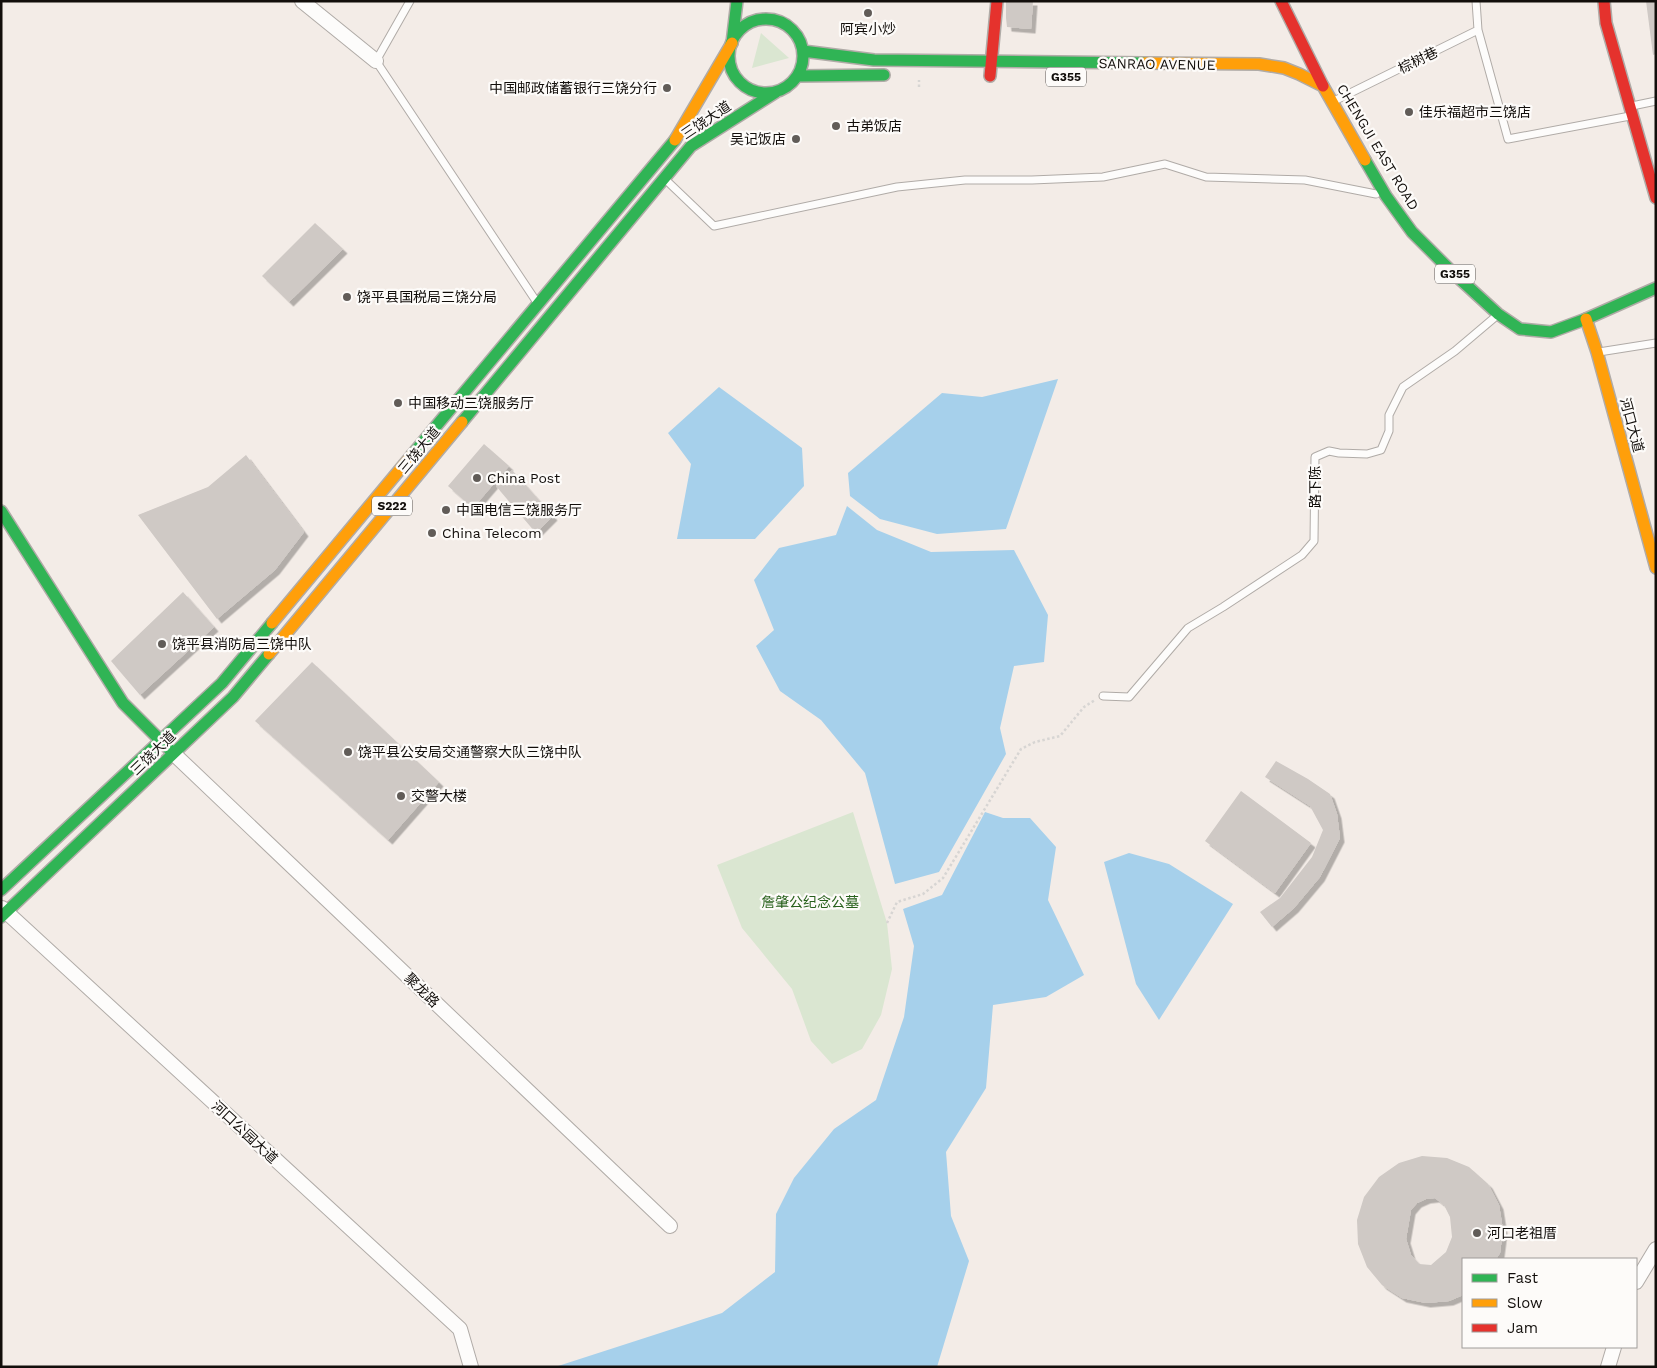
<svg xmlns="http://www.w3.org/2000/svg" width="1657" height="1368" font-family="'Work Sans','Noto Sans SC',sans-serif">
<style>
.green{fill:#dae6d1}
.water{fill:#a6d0eb}
.building{fill:#cfc9c5;fill-rule:evenodd;filter:url(#shadow)}
.lines{fill:none;stroke-linecap:round;stroke-linejoin:round}
.lane-casing{stroke:#b0aba7;stroke-width:9}
.street-casing{stroke:#b0aba7;stroke-width:16}
.fast-casing{stroke:#b0aba7;stroke-width:14}
.slow-casing{stroke:#b0aba7;stroke-width:14}
.jam-casing{stroke:#b0aba7;stroke-width:14}
.path{stroke:#d7d5d3;stroke-width:2.5;stroke-dasharray:2.5 2.5;stroke-linecap:butt}
.lane{stroke:#fdfcfb;stroke-width:7}
.street{stroke:#fdfcfb;stroke-width:14}
.fast{stroke:#30b455;stroke-width:11}
.slow{stroke:#ff9f0a;stroke-width:11}
.jam{stroke:#e5322d;stroke-width:11}
.poi-dot{fill:#615c58;stroke:#fdfbf9;stroke-width:2}
.labels{text-anchor:middle;dominant-baseline:central;stroke-width:4.5;stroke-linejoin:round;paint-order:stroke}
.shield{fill:#fdfbf9;stroke:#585552;stroke-width:1}
.shield-label{font-size:12px;font-weight:bold;fill:#120e0b}
.poi-label{font-size:14px;fill:#120e0b;stroke:#fdfbf9;text-anchor:start}
.street-label{font-size:14px;fill:#120e0b;stroke:#fdfbf9}
.park-label{font-size:14px;fill:#28611c;stroke:#fdfbf9}
</style>
<defs>
<filter id="shadow"><feDropShadow dx="4.5" dy="4.5" stdDeviation="0" flood-color="#0004"/></filter>
</defs>
<rect width="100%" height="100%" fill="#f3ece7"/>
<!-- green -->
<path class="green" d="M 761,33 L 789,58 L 752,68 Z
M 853,812 L 887,923 L 892,969 L 881,1015 L 862,1049 L 832,1064 L 811,1041 L 792,989 L 742,928 L 717,865 Z"/>
<!-- water -->
<path class="water" d="M 1058,379 L 1006,529 L 937,534 L 880,519 L 850,496 L 848,473 L 942,393 L 982,397 Z
M 719,387 L 802,448 L 804,486 L 755,539 L 677,539 L 691,464 L 668,433 Z
M 847,506 L 877,530 L 931,552 L 1014,550 L 1048,615 L 1044,662 L 1014,666 L 1000,728 L 1006,754 L 939,872 L 895,884 L 865,773 L 821,720 L 780,691 L 756,646 L 774,630 L 754,580 L 779,548 L 836,535 Z
M 985,812 L 1003,818 L 1030,818 L 1056,847 L 1048,900 L 1084,975 L 1046,997 L 993,1005 L 986,1088 L 946,1152 L 951,1216 L 969,1261 L 937,1367 L 555,1367 L 722,1313 L 775,1272 L 776,1214 L 794,1178 L 834,1129 L 876,1100 L 904,1017 L 914,946 L 903,909 L 942,895 Z
M 1129,853 L 1169,864 L 1233,904 L 1159,1020 L 1136,984 L 1104,862 Z"/>
<!-- building -->
<path class="building" d="M 1006,1 L 1033,1 L 1031,29 L 1007,27 L 1006,18 Z
M 1646,1 L 1656,1 L 1656,54 L 1653,55 Z
M 315,223 L 343,249 L 289,302 L 262,276 Z
M 484,444 L 509,466 L 473,508 L 448,486 Z
M 246,455 L 304,532 L 275,570 L 217,619 L 138,515 L 208,487 Z
M 512,470 L 553,516 L 536,533 L 496,486 Z
M 183,592 L 214,627 L 140,695 L 111,661 Z
M 312,662 L 439,782 L 388,840 L 255,721 Z
M 1276,761 L 1308,779 L 1330,794 L 1337,814 L 1340,838 L 1320,877 L 1294,908 L 1272,927 L 1260,912 L 1280,898 L 1312,857 L 1323,830 L 1310,806 L 1265,777 Z
M 1241,791 L 1311,843 L 1275,893 L 1205,841 Z
M 1422,1156 L 1447,1158 L 1469,1167 L 1488,1184 L 1499,1205 L 1503,1230 L 1500,1253 L 1496,1259 L 1463,1259 L 1463,1295 L 1449,1301 L 1426,1303 L 1402,1298 L 1382,1285 L 1367,1267 L 1358,1244 L 1357,1220 L 1364,1197 L 1379,1177 L 1399,1163 ZM 1435,1198 L 1444,1205 L 1450,1217 L 1452,1237 L 1446,1252 L 1431,1265 L 1419,1264 L 1411,1255 L 1406,1239 L 1411,1210 L 1417,1203 L 1426,1199 Z"/>
<g class="lines">
<defs>
<path id="lane" d="M 410,1 L 376,61 L 536,301
M 1478,30 L 1508,139 L 1630,116
M 1336,100 L 1478,30 L 1476,1
M 1632,106 L 1656,101
M 667,181 L 714,226 L 897,187 L 965,180 L 1032,180 L 1103,177 L 1165,164 L 1206,177 L 1305,180 L 1376,194
M 1599,352 L 1656,343
M 1103,696 L 1129,697 L 1188,628 L 1223,607 L 1302,555 L 1314,541 L 1315,457 L 1329,451 L 1339,453 L 1367,454 L 1381,450 L 1389,431 L 1389,415 L 1403,387 L 1455,351 L 1494,318"/>
<path id="street" d="M 302,1 L 376,61
M 174,754 L 670,1226
M 2,908 L 460,1329 L 471,1367
M 1636,1282 L 1656,1249
M 1608,1367 L 1614,1347"/>
<path id="fast" d="M729 56a37 37 0 1 1 74 0a37 37 0 1 1-74 0Z
M 732,43 L 737,1
M 803,51 L 874,60 L 1144,63
M 798,76 L 884,75
M 1365,160 L 1386,196 L 1412,232 L 1450,270 L 1498,314 L 1520,329 L 1551,332 L 1586,319 L 1656,288
M 462,422 L 691,146 L 776,92
M 412,455 L 675,140
M 1,511 L 123,703 L 171,751
M 1,890 L 222,683 L 272,623
M 1,917 L 233,697 L 269,654"/>
<path id="slow" d="M 1144,63 L 1259,64 L 1284,68 L 1299,74 L 1323,86 L 1365,160
M 675,140 L 732,43
M 1586,319 L 1597,352 L 1656,568
M 272,623 L 412,455
M 269,654 L 462,422"/>
<path id="jam" d="M 1281,1 L 1323,86
M 1604,1 L 1606,23 L 1656,198
M 990,76 L 997,1"/>
</defs>
<!-- lane casing -->
<use href="#lane" class="lane-casing"/>
<!-- street casing -->
<use href="#street" class="street-casing"/>
<!-- fast casing -->
<use href="#fast" class="fast-casing"/>
<!-- slow casing -->
<use href="#slow" class="slow-casing"/>
<!-- jam casing -->
<use href="#jam" class="jam-casing"/>
<!-- path -->
<path class="path" d="M 919,87 L 919,80
M 887,923 L 897,902 L 923,894 L 943,878 L 1021,749 L 1035,742 L 1060,736 L 1084,707 L 1095,700"/>
<!-- lane -->
<use href="#lane" class="lane"/>
<!-- street -->
<use href="#street" class="street"/>
<!-- fast -->
<use href="#fast" class="fast"/>
<!-- slow -->
<use href="#slow" class="slow"/>
<!-- jam -->
<use href="#jam" class="jam"/>
</g>
<!-- markers -->
<g class="poi-dot">
<circle cx="868" cy="13" r="5"/>
<circle cx="667" cy="88" r="5"/>
<circle cx="1409" cy="112" r="5"/>
<circle cx="836" cy="126" r="5"/>
<circle cx="796" cy="139" r="5"/>
<circle cx="347" cy="297" r="5"/>
<circle cx="398" cy="403" r="5"/>
<circle cx="477" cy="478" r="5"/>
<circle cx="446" cy="510" r="5"/>
<circle cx="432" cy="533" r="5"/>
<circle cx="162" cy="644" r="5"/>
<circle cx="348" cy="752" r="5"/>
<circle cx="401" cy="796" r="5"/>
<circle cx="1477" cy="1233" r="5"/>
</g>
<g class="labels">
<!-- shield labels -->
<g class="shield">
<rect x="1046" y="67.5" width="40" height="19" rx="4"/>
<rect x="1435" y="264.5" width="40" height="19" rx="4"/>
<rect x="372" y="496.5" width="40" height="19" rx="4"/>
</g>
<g class="shield-label">
<text x="1066" y="77">G355</text>
<text x="1455" y="274">G355</text>
<text x="392" y="506">S222</text>
</g>
<!-- poi labels -->
<g class="poi-label">
<text x="868" y="29" text-anchor="middle">阿宾小炒</text>
<text x="657" y="88" text-anchor="end">中国邮政储蓄银行三饶分行</text>
<text x="1419" y="112">佳乐福超市三饶店</text>
<text x="846" y="126">古弟饭店</text>
<text x="786" y="139" text-anchor="end">吴记饭店</text>
<text x="357" y="297">饶平县国税局三饶分局</text>
<text x="408" y="403">中国移动三饶服务厅</text>
<text x="487" y="478">China Post</text>
<text x="456" y="510">中国电信三饶服务厅</text>
<text x="442" y="533">China Telecom</text>
<text x="172" y="644">饶平县消防局三饶中队</text>
<text x="358" y="752">饶平县公安局交通警察大队三饶中队</text>
<text x="411" y="796">交警大楼</text>
<text x="1487" y="1233">河口老祖厝</text>
</g>
<!-- street labels -->
<g class="street-label">
<text transform="translate(1418 60) rotate(-26)">棕树巷</text>
<text transform="translate(1157 64) rotate(1)">SANRAO AVENUE</text>
<text transform="translate(706 120) rotate(-34)">三饶大道</text>
<text transform="translate(1378 147) rotate(59)">CHENGJI EAST ROAD</text>
<text transform="translate(1632 425) rotate(75)">河口大道</text>
<text transform="translate(419 450) rotate(-50)">三饶大道</text>
<text transform="translate(1315 487) rotate(-90)">路下陈</text>
<text transform="translate(153 753) rotate(-44)">三饶大道</text>
<text transform="translate(422 990) rotate(44)">聚龙路</text>
<text transform="translate(245 1132) rotate(43)">河口公园大道</text>
</g>
<!-- park labels -->
<g class="park-label">
<text x="810" y="902">詹肇公纪念公墓</text>
</g>
</g>
<!-- border -->
<rect width="1657" height="1368" fill="none" stroke="#120e0b" stroke-width="5"/>
<!-- legend -->
<rect x="1462" y="1258" width="175" height="90" fill="#fdfbf9" stroke="#9f9c9a"/>
<rect x="1472" y="1274" width="25" height="8" fill="#30b455" stroke="#9f9c9a"/>
<text x="1507" y="1283" font-size="15" fill="#120e0b">Fast</text>
<rect x="1472" y="1299" width="25" height="8" fill="#ff9f0a" stroke="#9f9c9a"/>
<text x="1507" y="1308" font-size="15" fill="#120e0b">Slow</text>
<rect x="1472" y="1324" width="25" height="8" fill="#e5322d" stroke="#9f9c9a"/>
<text x="1507" y="1333" font-size="15" fill="#120e0b">Jam</text>
</svg>
